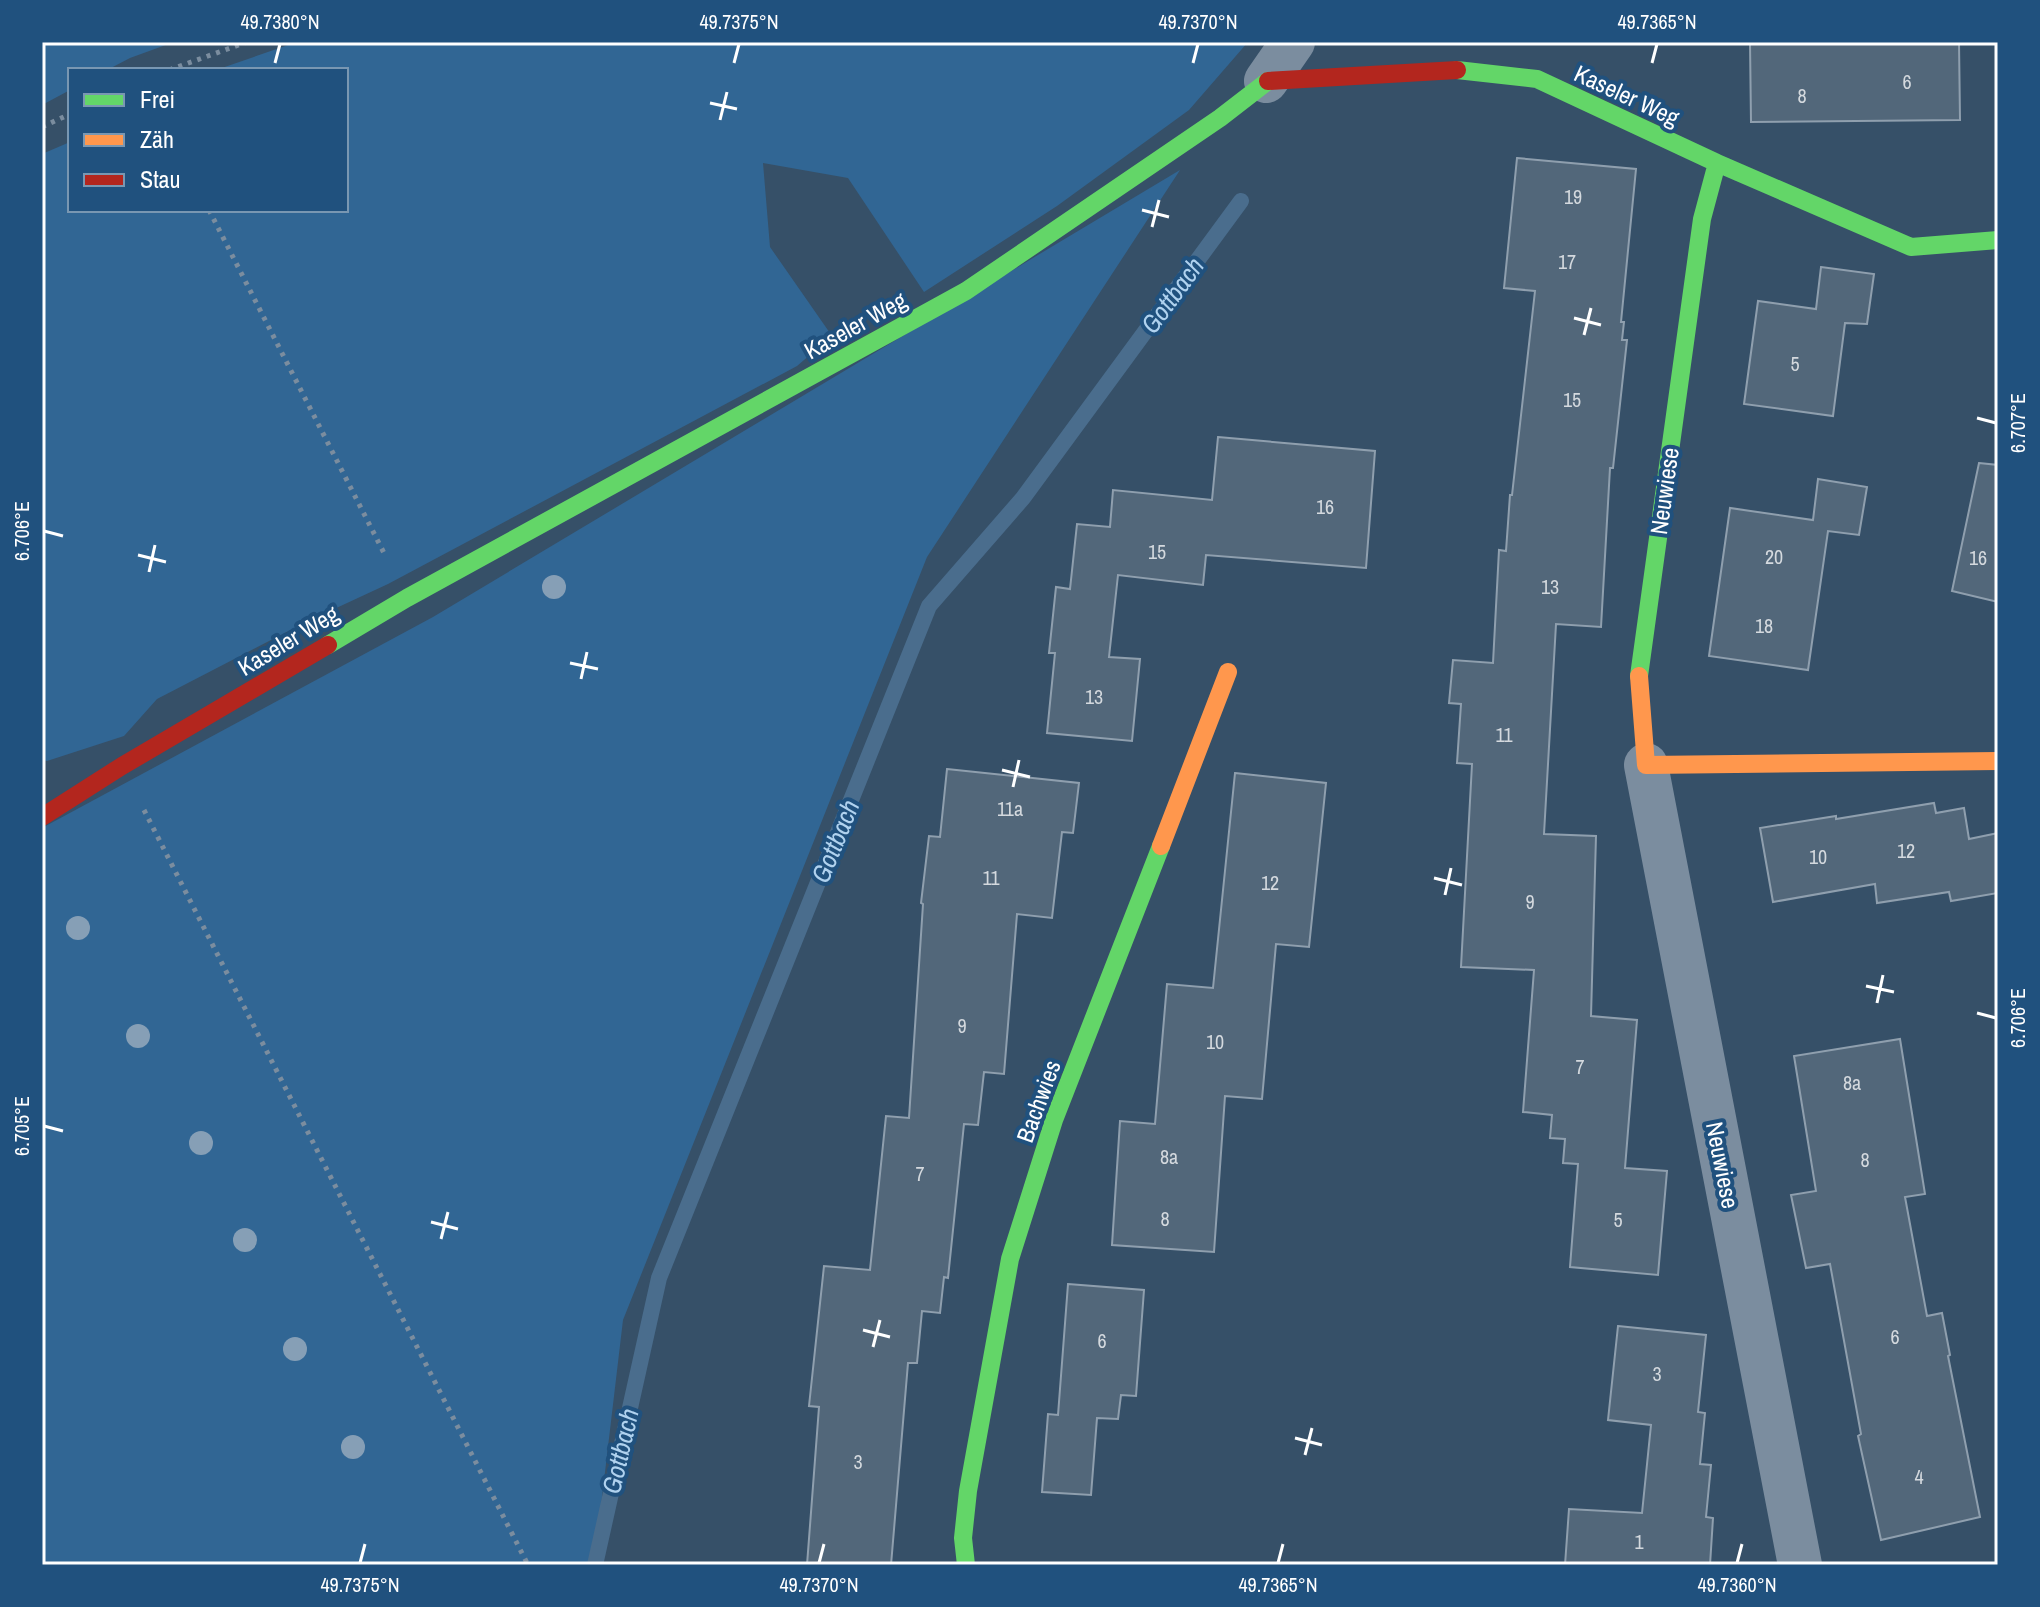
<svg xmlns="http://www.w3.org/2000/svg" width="2040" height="1607" font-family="'Archivo Narrow',sans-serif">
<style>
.green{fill:#316694}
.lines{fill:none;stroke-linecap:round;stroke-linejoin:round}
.stream{stroke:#4a6d8d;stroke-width:16}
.building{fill:#52677a;stroke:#8f9fae;stroke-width:2}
.path{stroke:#7b8d9f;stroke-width:5;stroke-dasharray:4 6;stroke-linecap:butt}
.street{stroke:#7b8d9f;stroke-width:44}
.fast{stroke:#63d668;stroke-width:18}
.slow{stroke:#ff974d;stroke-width:18}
.jam{stroke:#b3261e;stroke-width:18}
.tree{fill:#869fb6}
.ticks{fill:none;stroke:#fff;stroke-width:3}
.labels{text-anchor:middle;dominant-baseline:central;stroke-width:8;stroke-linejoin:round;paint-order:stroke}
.number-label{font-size:20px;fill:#d4d9de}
.street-label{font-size:24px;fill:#fff;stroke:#20517e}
.water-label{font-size:26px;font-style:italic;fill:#b0d2ef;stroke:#20517e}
.neatline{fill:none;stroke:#fff;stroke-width:3}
.ticks-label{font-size:20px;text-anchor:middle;fill:#fff}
</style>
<rect width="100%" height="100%" fill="#365068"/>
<!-- green -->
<path class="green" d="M 42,42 L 174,42 L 130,58 L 107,70 L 70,70 L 70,90 L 42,105 Z
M 297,42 L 1248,42 L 1189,110 L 1057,206 L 924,292 L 848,178 L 763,163 L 770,247 L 832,336 L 797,366 L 388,584 L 304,623 L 157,699 L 124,736 L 47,761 L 42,760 L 42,154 L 70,142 L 70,210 L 346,210 L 346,70 L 216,70 Z
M 1180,170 L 927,557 L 623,1320 L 594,1565 L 42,1565 L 42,828 L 433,617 Z"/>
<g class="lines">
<!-- stream -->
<path class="stream" d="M 595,1565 L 659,1278 L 929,606 L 1023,498 L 1241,201"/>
</g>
<!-- building -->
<path class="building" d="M 1750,42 L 1959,42 L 1960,120 L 1751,122 Z
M 1517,158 L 1636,169 L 1621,322 L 1624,322 L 1622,340 L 1627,340 L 1613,468 L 1610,468 L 1601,627 L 1556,624 L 1544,834 L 1596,836 L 1591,1016 L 1637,1020 L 1625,1168 L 1667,1171 L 1658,1275 L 1570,1267 L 1578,1164 L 1563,1163 L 1565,1139 L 1550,1138 L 1552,1115 L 1523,1112 L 1534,970 L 1461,967 L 1472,764 L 1457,763 L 1461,704 L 1449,703 L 1453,660 L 1493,663 L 1499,550 L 1506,551 L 1510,495 L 1512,495 L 1535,291 L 1504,288 Z
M 1821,267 L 1874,274 L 1867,324 L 1845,323 L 1833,416 L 1744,404 L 1758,301 L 1816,309 Z
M 1218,437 L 1375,451 L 1366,568 L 1206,555 L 1203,585 L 1118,575 L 1109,657 L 1140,659 L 1132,741 L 1047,733 L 1055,653 L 1049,653 L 1056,587 L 1070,589 L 1077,524 L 1110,527 L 1113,490 L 1212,500 Z
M 1979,463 L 1998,465 L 1998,602 L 1952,591 Z
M 1818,479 L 1867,487 L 1859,535 L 1828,531 L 1808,670 L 1709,656 L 1730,508 L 1813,520 Z
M 947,769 L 1079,783 L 1073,833 L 1062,832 L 1052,918 L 1017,914 L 1004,1074 L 984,1072 L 978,1125 L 964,1124 L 948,1278 L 944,1277 L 940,1313 L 922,1311 L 917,1363 L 908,1363 L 891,1565 L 807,1565 L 819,1407 L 809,1406 L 824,1266 L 870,1270 L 886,1116 L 909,1118 L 923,904 L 921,903 L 929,836 L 940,837 Z
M 1235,773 L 1326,783 L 1309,947 L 1276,944 L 1262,1099 L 1225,1096 L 1214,1252 L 1112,1245 L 1120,1121 L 1155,1124 L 1167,984 L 1213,988 Z
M 1934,803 L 1936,813 L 1964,808 L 1969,839 L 1998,833 L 1998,893 L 1951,901 L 1949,892 L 1877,903 L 1875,884 L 1773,902 L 1760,828 L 1836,816 L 1836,819 Z
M 1900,1039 L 1925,1194 L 1905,1197 L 1927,1316 L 1942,1313 L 1950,1355 L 1948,1356 L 1980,1517 L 1881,1540 L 1858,1436 L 1861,1434 L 1830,1264 L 1806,1268 L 1791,1195 L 1816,1191 L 1794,1056 Z
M 1068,1284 L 1144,1290 L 1136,1396 L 1121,1395 L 1118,1419 L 1097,1418 L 1091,1495 L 1042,1492 L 1048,1414 L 1058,1415 Z
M 1618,1326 L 1706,1335 L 1698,1412 L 1705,1413 L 1700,1464 L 1711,1465 L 1706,1517 L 1713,1518 L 1710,1565 L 1565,1565 L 1569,1509 L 1642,1513 L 1651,1425 L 1608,1420 Z"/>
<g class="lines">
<!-- path -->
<path class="path" d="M 169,70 L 247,42
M 42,127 L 70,114
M 209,210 L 385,555
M 144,810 L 528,1565"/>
<!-- street -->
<path class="street" d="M 1266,81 L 1293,42
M 1646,765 L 1800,1565"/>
<!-- fast -->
<path class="fast" d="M 1457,70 L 1537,79 L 1717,163 L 1911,247 L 1998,240
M 328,645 L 407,598 L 966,291 L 1220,118 L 1268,81
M 1639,676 L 1702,219 L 1717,163
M 966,1565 L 963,1538 L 968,1491 L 1010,1259 L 1054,1120 L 1161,846"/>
<!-- slow -->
<path class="slow" d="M 1639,676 L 1646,765 L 1998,761
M 1161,846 L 1228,672"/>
<!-- jam -->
<path class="jam" d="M 1268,81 L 1457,70
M 42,817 L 122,766 L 328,645"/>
</g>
<!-- trees -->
<g class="tree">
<circle cx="554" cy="587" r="12"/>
<circle cx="78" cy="928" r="12"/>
<circle cx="138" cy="1036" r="12"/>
<circle cx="201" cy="1143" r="12"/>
<circle cx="245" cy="1240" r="12"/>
<circle cx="295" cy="1349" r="12"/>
<circle cx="353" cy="1447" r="12"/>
</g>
<!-- ticks -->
<path class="ticks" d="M 275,63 L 280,44M 734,63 L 739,44M 1193,63 L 1198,44M 1652,63 L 1657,44M 710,103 L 737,109M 720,120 L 727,92M 1142,210 L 1169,217M 1152,227 L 1159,200M 1574,318 L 1601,325M 1584,335 L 1591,308M 1977,418 L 1996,423M 44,531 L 63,536M 138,555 L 166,562M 149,572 L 155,545M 570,663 L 598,669M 581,679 L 587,652M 1002,770 L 1030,777M 1013,787 L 1019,760M 1434,878 L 1462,885M 1445,895 L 1451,868M 1866,986 L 1894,992M 1877,1003 L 1883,975M 1977,1013 L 1996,1018M 44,1126 L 63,1131M 431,1222 L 458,1229M 441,1239 L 448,1212M 863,1330 L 890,1337M 873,1347 L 880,1320M 1295,1438 L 1322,1445M 1305,1455 L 1312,1428M 360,1563 L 365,1544M 819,1563 L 824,1544M 1278,1563 L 1283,1544M 1737,1563 L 1742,1544"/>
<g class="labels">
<!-- number labels -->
<g class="number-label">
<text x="1907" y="81">6</text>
<text x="1802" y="95">8</text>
<text x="1573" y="196">19</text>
<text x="1567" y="261">17</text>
<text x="1795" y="363">5</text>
<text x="1572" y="399">15</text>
<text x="1325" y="506">16</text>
<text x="1157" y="551">15</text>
<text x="1774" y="556">20</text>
<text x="1978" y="557">16</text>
<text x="1550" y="586">13</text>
<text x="1764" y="625">18</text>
<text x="1094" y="696">13</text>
<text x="1504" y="734">11</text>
<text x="1010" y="808">11a</text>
<text x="1906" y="850">12</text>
<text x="1818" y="856">10</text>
<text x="991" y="877">11</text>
<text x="1270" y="882">12</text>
<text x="1530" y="901">9</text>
<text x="962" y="1025">9</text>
<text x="1215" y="1041">10</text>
<text x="1580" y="1066">7</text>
<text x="1852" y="1082">8a</text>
<text x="1169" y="1156">8a</text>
<text x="1865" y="1159">8</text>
<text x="920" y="1173">7</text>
<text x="1165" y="1218">8</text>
<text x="1618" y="1219">5</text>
<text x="1895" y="1336">6</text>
<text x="1102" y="1340">6</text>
<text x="1657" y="1373">3</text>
<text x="858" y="1461">3</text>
<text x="1919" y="1476">4</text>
<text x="1639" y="1541">1</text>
</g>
<!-- street labels -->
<g class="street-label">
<text transform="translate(1627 95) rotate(25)">Kaseler Weg</text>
<text transform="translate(855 325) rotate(-29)">Kaseler Weg</text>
<text transform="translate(1664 491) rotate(-82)">Neuwiese</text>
<text transform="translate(288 640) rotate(-31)">Kaseler Weg</text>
<text transform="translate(1038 1101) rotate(-70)">Bachwies</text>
<text transform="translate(1723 1165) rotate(79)">Neuwiese</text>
</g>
<!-- water labels -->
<g class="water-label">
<text transform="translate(1172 295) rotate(-54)">Gottbach</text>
<text transform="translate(835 841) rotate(-68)">Gottbach</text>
<text transform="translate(620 1451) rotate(-77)">Gottbach</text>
</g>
</g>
<!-- border -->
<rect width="2040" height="1607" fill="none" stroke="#20517e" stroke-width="88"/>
<!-- legend -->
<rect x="68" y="68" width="280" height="144" fill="#20517e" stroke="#7997b2" stroke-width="2"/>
<rect x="84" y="94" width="40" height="12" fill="#63d668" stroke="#7997b2" stroke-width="2"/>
<text x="140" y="108" font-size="24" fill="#ffffff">Frei</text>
<rect x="84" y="134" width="40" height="12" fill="#ff974d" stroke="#7997b2" stroke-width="2"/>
<text x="140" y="148" font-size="24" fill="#ffffff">Zäh</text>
<rect x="84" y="174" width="40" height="12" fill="#b3261e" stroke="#7997b2" stroke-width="2"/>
<text x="140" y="188" font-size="24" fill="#ffffff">Stau</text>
<rect x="44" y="44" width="1952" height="1519" class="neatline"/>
<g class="ticks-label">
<text x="280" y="29">49.7380°N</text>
<text x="739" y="29">49.7375°N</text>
<text x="1198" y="29">49.7370°N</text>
<text x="1657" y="29">49.7365°N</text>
<text transform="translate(2018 423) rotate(-90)" y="7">6.707°E</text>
<text transform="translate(22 531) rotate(-90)" y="7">6.706°E</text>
<text transform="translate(2018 1018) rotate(-90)" y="7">6.706°E</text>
<text transform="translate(22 1126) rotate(-90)" y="7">6.705°E</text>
<text x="360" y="1592">49.7375°N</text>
<text x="819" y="1592">49.7370°N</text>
<text x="1278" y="1592">49.7365°N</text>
<text x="1737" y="1592">49.7360°N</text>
</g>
</svg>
